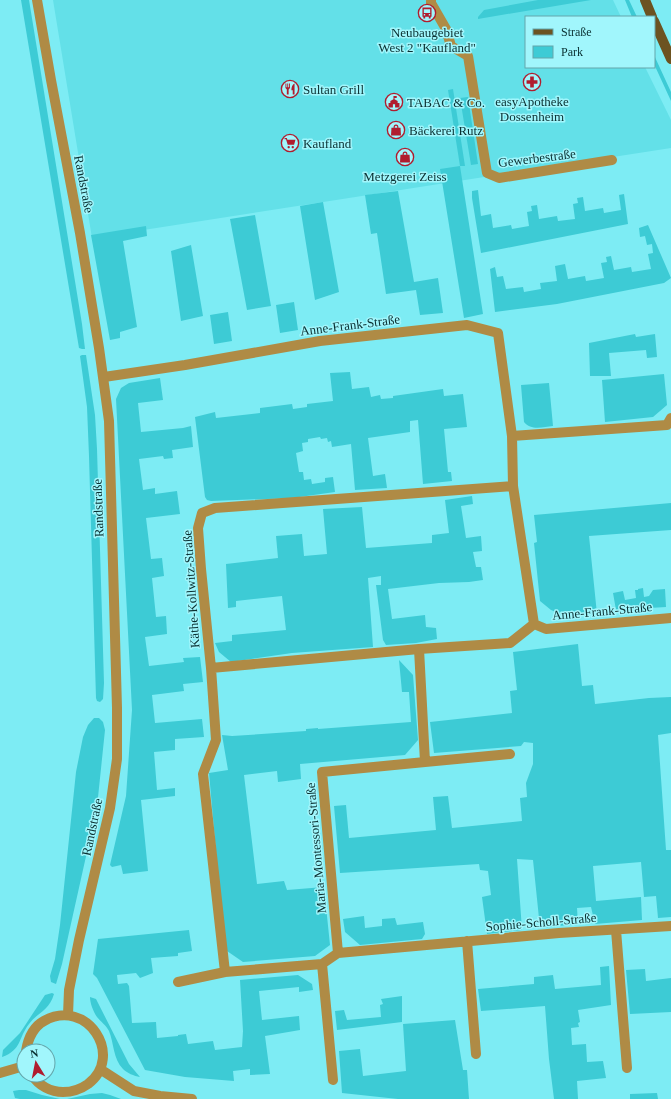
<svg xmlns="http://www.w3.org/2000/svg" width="671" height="1099" font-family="Georgia,serif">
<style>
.built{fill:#63e0e8}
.green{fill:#3dcbd5}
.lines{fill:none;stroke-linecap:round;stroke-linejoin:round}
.minor{stroke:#af8b45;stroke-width:10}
.tertiary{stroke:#af8b45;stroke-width:10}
.primary{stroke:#6c5321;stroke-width:10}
.labels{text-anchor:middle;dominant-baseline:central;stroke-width:3;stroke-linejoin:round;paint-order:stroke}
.poi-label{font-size:13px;fill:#092f31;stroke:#a1f6fc;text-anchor:start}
.street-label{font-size:13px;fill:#092f31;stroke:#a1f6fc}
</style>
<rect width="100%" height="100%" fill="#7decf4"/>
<!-- built -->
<path class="built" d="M 53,0 L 613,0 L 621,17 L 526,17 L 526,67 L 645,67 L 671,120 L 671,148 L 92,238 Z"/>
<!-- green -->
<path class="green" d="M 21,0 L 29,0 L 82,324 L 85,349 L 82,349 L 79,348 Z
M 538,0 L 591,0 L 478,19 L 478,17 L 484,10 Z
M 625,0 L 629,0 L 637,17 L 632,17 Z
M 654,55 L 671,92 L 671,101 L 654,64 Z
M 453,89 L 465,166 L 460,166 L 483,314 L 464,318 L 440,169 L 460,166 L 448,90 Z
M 468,97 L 478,164 L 471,165 L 460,98 Z
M 478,190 L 481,216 L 491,214 L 493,228 L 511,225 L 512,229 L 529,226 L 527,212 L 532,211 L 531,206 L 537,205 L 539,219 L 557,216 L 558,221 L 575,219 L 573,204 L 578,203 L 577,198 L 583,197 L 585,211 L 603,208 L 604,213 L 621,210 L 619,195 L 624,194 L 628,224 L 481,253 L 472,198 L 472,191 Z
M 398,191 L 414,282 L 438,278 L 443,313 L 420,315 L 416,290 L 386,294 L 377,233 L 371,234 L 365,195 Z
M 323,202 L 339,292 L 315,300 L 300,206 Z
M 255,215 L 271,306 L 247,310 L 230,219 Z
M 648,225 L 671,278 L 664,283 L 557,304 L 495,312 L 490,269 L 495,267 L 497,277 L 503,276 L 506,289 L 523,287 L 524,292 L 541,289 L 540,283 L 557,281 L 555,266 L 565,264 L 568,279 L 585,276 L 586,281 L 604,278 L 601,263 L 607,262 L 606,257 L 611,256 L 614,270 L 631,267 L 632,272 L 651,269 L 648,254 L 653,253 L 652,244 L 647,245 L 645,236 L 640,237 L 639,228 Z
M 146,226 L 147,236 L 123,241 L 137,327 L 120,332 L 120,338 L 110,340 L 91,235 Z
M 191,245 L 203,316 L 181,321 L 171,251 Z
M 294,302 L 298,330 L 280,333 L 276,305 Z
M 228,312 L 232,341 L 214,344 L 210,315 Z
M 635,334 L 636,337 L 655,334 L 657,357 L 647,358 L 646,350 L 609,353 L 611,376 L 590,376 L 589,343 Z
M 82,355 L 86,355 L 95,415 L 97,449 L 104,683 L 103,699 L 100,702 L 97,701 L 96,698 L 89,456 L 87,407 L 80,356 Z
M 350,372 L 352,389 L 369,387 L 371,397 L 380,395 L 381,399 L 393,398 L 393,396 L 443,389 L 444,396 L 463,394 L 467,427 L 444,429 L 448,472 L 451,472 L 452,481 L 423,484 L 418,420 L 410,421 L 410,432 L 368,438 L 373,476 L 385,474 L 387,488 L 355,490 L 351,444 L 332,447 L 331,441 L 328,442 L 327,438 L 321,439 L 320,437 L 308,439 L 308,442 L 302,443 L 303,451 L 296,453 L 299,472 L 303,472 L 304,480 L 311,479 L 312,484 L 325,482 L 325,478 L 333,477 L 335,492 L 292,498 L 211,501 L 207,500 L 205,497 L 195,417 L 215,412 L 216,418 L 260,413 L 260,408 L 292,404 L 293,409 L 307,407 L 307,404 L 333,401 L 330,373 Z
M 664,374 L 667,405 L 653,417 L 605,422 L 602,380 Z
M 160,378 L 163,400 L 138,403 L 141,432 L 183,428 L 191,426 L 193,447 L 172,450 L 173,458 L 164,459 L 163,456 L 139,459 L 143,490 L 155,488 L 155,494 L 177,491 L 180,514 L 146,518 L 151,559 L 162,558 L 164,576 L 152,578 L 156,617 L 166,616 L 167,634 L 145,637 L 149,666 L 184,662 L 183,658 L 200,657 L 203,682 L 183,684 L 184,691 L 152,695 L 155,723 L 202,719 L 204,737 L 175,739 L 175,750 L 154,752 L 157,790 L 175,788 L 175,796 L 141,800 L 148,871 L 123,874 L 121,865 L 112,867 L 110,865 L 126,796 L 132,710 L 116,399 L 121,388 L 129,383 Z
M 549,383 L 553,426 C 543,427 531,431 524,422 L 521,385 Z
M 472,496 L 473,504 L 461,506 L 466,538 L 481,536 L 482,551 L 473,552 L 476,567 L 481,567 L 483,580 L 469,582 L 439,583 L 388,589 L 392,619 L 425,615 L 426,627 L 436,628 L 437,639 L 416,643 L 386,645 L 383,640 L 376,585 L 381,585 L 381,576 L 368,578 L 373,647 L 292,653 L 231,662 L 219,652 L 215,643 L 232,641 L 232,635 L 286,630 L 282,596 L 236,601 L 236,607 L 228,608 L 226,564 L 278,558 L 276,536 L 302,534 L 304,556 L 327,554 L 323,509 L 362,507 L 366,548 L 432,543 L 432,535 L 449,533 L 445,500 Z
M 671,503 L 671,530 L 589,536 L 597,614 L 567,617 L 551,610 L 540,601 L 534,543 L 537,542 L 534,515 Z
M 643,588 L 644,597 L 649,596 L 653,590 L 665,589 L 666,607 L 616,610 L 613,593 L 623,591 L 625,600 L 636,598 L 635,590 L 638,590 L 638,589 Z
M 578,644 L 582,686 L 593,685 L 595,704 L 649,698 L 671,697 L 671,733 L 658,735 L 666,850 L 671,850 L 671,917 L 658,918 L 656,896 L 644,897 L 641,862 L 593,866 L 596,901 L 641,897 L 642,920 L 595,924 L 591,907 L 577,908 L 578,924 L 540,928 L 533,860 L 517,859 L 522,930 L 487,934 L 482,897 L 491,895 L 488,871 L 480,870 L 479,864 L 340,873 L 334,806 L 346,805 L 349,838 L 436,830 L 433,797 L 448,796 L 452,828 L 522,821 L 520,798 L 527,797 L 526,783 L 533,764 L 533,743 L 524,742 L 521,746 L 434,753 L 430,722 L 512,713 L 510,691 L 517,690 L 513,652 Z
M 399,660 L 413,675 L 418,740 L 405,755 L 300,764 L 301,779 L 278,782 L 277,771 L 244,775 L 257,884 L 284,881 L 287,890 L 324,887 L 330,945 L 315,956 L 243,962 L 227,951 L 220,896 L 209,773 L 228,770 L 222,735 L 232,736 L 306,731 L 306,729 L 318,728 L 318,729 L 411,722 L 409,692 L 402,692 Z
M 94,718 L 99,718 L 103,722 L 105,730 L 97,807 L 62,964 L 56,984 L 51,982 L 50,976 L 55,959 L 60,925 L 76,772 L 83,737 L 88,725 Z
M 364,916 L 365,928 L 382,926 L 382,919 L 395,918 L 397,925 L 423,922 L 425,934 L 422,939 L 360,945 L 345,932 L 343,919 Z
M 189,930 L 192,951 L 178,953 L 178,956 L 151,958 L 153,973 L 140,978 L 136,973 L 117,975 L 118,984 L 127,983 L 129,986 L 132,1023 L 156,1022 L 157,1038 L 178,1036 L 178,1035 L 186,1034 L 188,1044 L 213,1041 L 215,1050 L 242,1047 L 243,1031 L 240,980 L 298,975 L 312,984 L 313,990 L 299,992 L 299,987 L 259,991 L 262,1020 L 299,1016 L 300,1030 L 265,1036 L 270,1074 L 250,1075 L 250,1069 L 233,1071 L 234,1081 L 185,1077 L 145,1070 L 97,978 L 93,974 L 98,939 Z
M 609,966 L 611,1005 L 578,1010 L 580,1022 L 578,1023 L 579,1027 L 571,1028 L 572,1045 L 586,1044 L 587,1062 L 603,1061 L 606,1078 L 577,1081 L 578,1099 L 554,1099 L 549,1059 L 545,1006 L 481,1011 L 478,989 L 534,984 L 534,977 L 553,975 L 555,989 L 601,985 L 600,967 Z
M 645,969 L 646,981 L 671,978 L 671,1012 L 630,1014 L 626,970 Z
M 52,993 L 54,994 C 49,1011 38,1012 29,1024 C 18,1038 22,1050 2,1057 L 3,1050 L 20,1033 L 45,995 Z
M 402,996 L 402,1022 L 337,1030 L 335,1011 L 344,1010 L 347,1020 L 381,1017 L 380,1005 L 383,1004 L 381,999 Z
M 90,997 L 96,999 L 129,1064 L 140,1077 C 134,1076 127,1073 123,1069 C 113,1059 114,1043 109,1031 C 106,1025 101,1022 97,1017 C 93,1011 90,1003 90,997 Z
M 455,1020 L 463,1070 L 467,1070 L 469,1099 L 398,1099 L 342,1093 L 339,1051 L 360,1049 L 363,1076 L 406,1071 L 403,1024 Z
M 19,1090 L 26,1090 L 42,1095 L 60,1099 L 20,1099 L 15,1098 L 13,1091 Z
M 102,1093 L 110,1095 L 121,1099 L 67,1099 L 90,1094 Z
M 657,1093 L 658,1099 L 630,1099 L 630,1094 Z"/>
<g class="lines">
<!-- minor -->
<path class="minor" d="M 431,0 L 431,3 L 446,29 L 451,46 L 468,56 L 487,173 L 499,178 L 612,160
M 104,377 L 185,365 L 320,341 L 467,325 L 498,333 L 512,436 L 513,486 L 534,624 L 546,629 L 671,618
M 512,436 L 667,425 L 671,418
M 211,668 L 419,649 L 510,643 L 534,624
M 425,762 L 510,754
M 616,930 L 627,1068
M 467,941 L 476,1054
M 338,953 L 322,772 L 425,762 L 419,649
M 322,964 L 333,1080
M 225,972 L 203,774 L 216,740 L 211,668 L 201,569 L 198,528 L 202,513 L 215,508 L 513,486
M 178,982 L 225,972 L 322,964 L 338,953 L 559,933 L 671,926"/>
<!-- tertiary -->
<path class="tertiary" d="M 37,0 L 51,80 L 80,233 L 99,348 L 109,421 L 117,708 L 117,759 L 110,808 L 79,940 L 69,990 L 68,1015
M 26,1051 C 28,1039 33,1027 44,1021 C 87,997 125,1056 88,1084 C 81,1089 73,1092 63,1092 C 51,1092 39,1086 32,1075
M 100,1069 L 134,1091 L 160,1096 L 192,1099
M 0,1073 L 24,1066"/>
<!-- primary -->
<path class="primary" d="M 645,0 L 652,17
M 654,21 L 671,59"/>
</g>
<!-- icons -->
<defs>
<symbol id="bus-ring" viewBox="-11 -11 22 22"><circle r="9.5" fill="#a1f6fc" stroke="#b01c2e" stroke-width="1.5"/><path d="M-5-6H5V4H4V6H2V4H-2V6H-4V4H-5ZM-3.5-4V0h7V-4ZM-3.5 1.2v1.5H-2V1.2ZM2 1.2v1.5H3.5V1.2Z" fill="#b01c2e"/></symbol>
<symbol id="pharmacy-ring" viewBox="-11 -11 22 22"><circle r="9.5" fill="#a1f6fc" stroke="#b01c2e" stroke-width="1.5"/><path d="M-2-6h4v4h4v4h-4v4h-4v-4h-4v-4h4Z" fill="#b01c2e"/></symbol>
<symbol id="restaurant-ring" viewBox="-11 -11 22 22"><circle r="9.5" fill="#a1f6fc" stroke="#b01c2e" stroke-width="1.5"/><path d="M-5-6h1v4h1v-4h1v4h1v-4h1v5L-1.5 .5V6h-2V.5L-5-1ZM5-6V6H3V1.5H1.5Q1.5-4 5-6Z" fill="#b01c2e"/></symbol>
<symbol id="civic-ring" viewBox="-11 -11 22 22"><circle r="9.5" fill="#a1f6fc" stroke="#b01c2e" stroke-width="1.5"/><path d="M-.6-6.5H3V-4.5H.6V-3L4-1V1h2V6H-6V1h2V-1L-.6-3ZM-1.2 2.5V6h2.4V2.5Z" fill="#b01c2e"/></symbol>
<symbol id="shop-ring" viewBox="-11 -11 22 22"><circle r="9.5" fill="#a1f6fc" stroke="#b01c2e" stroke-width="1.5"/><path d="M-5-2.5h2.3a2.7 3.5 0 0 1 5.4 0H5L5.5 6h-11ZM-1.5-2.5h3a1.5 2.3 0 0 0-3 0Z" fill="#b01c2e"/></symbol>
<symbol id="supermarket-ring" viewBox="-11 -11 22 22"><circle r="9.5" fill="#a1f6fc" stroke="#b01c2e" stroke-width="1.5"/><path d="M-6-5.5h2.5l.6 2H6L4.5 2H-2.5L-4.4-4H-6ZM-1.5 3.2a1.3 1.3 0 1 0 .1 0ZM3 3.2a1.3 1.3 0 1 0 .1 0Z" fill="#b01c2e"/></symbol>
</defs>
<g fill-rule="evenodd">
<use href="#bus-ring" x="417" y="3" width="20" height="20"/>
<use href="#pharmacy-ring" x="522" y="72" width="20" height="20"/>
<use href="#restaurant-ring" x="280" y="79" width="20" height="20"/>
<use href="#civic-ring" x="384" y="92" width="20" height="20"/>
<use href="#shop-ring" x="386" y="120" width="20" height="20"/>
<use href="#supermarket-ring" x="280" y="133" width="20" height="20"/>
<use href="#shop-ring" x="395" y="147" width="20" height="20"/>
</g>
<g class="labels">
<!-- poi labels -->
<g class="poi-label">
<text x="427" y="32" text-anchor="middle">Neubaugebiet<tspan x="427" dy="15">West 2 "Kaufland"</tspan></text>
<text x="303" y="89">Sultan Grill</text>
<text x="532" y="101" text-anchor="middle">easyApotheke<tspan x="532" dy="15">Dossenheim</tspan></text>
<text x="407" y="102">TABAC &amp; Co.</text>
<text x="409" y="130">Bäckerei Rutz</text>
<text x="303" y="143">Kaufland</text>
<text x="405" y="176" text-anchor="middle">Metzgerei Zeiss</text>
</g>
<!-- street labels -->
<g class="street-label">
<text transform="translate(537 158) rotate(-7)">Gewerbestraße</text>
<text transform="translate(84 184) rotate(79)">Randstraße</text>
<text transform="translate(350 325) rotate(-7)">Anne-Frank-Straße</text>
<text transform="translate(98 508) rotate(-92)">Randstraße</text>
<text transform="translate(191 589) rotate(-94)">Käthe-Kollwitz-Straße</text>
<text transform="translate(602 611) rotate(-5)">Anne-Frank-Straße</text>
<text transform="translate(92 827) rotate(-78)">Randstraße</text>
<text transform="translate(316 848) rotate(-95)">Maria-Montessori-Straße</text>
<text transform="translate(541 922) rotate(-5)">Sophie-Scholl-Straße</text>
</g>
</g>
<!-- legend -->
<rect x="525" y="16" width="130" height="52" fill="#a1f6fc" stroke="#64a6ab"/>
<rect x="533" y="29" width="20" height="6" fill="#6c5321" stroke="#64a6ab"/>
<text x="561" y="36" font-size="12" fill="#092f31">Straße</text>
<rect x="533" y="46" width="20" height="12" fill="#3dcbd5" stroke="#64a6ab"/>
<text x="561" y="56" font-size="12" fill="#092f31">Park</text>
<!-- north arrow -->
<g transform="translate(36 1063) rotate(350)"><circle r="19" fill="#a1f6fc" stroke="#64a6ab"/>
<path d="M0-3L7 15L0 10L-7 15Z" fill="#b01c2e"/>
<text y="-6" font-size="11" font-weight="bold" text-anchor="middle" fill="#092f31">N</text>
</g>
</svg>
